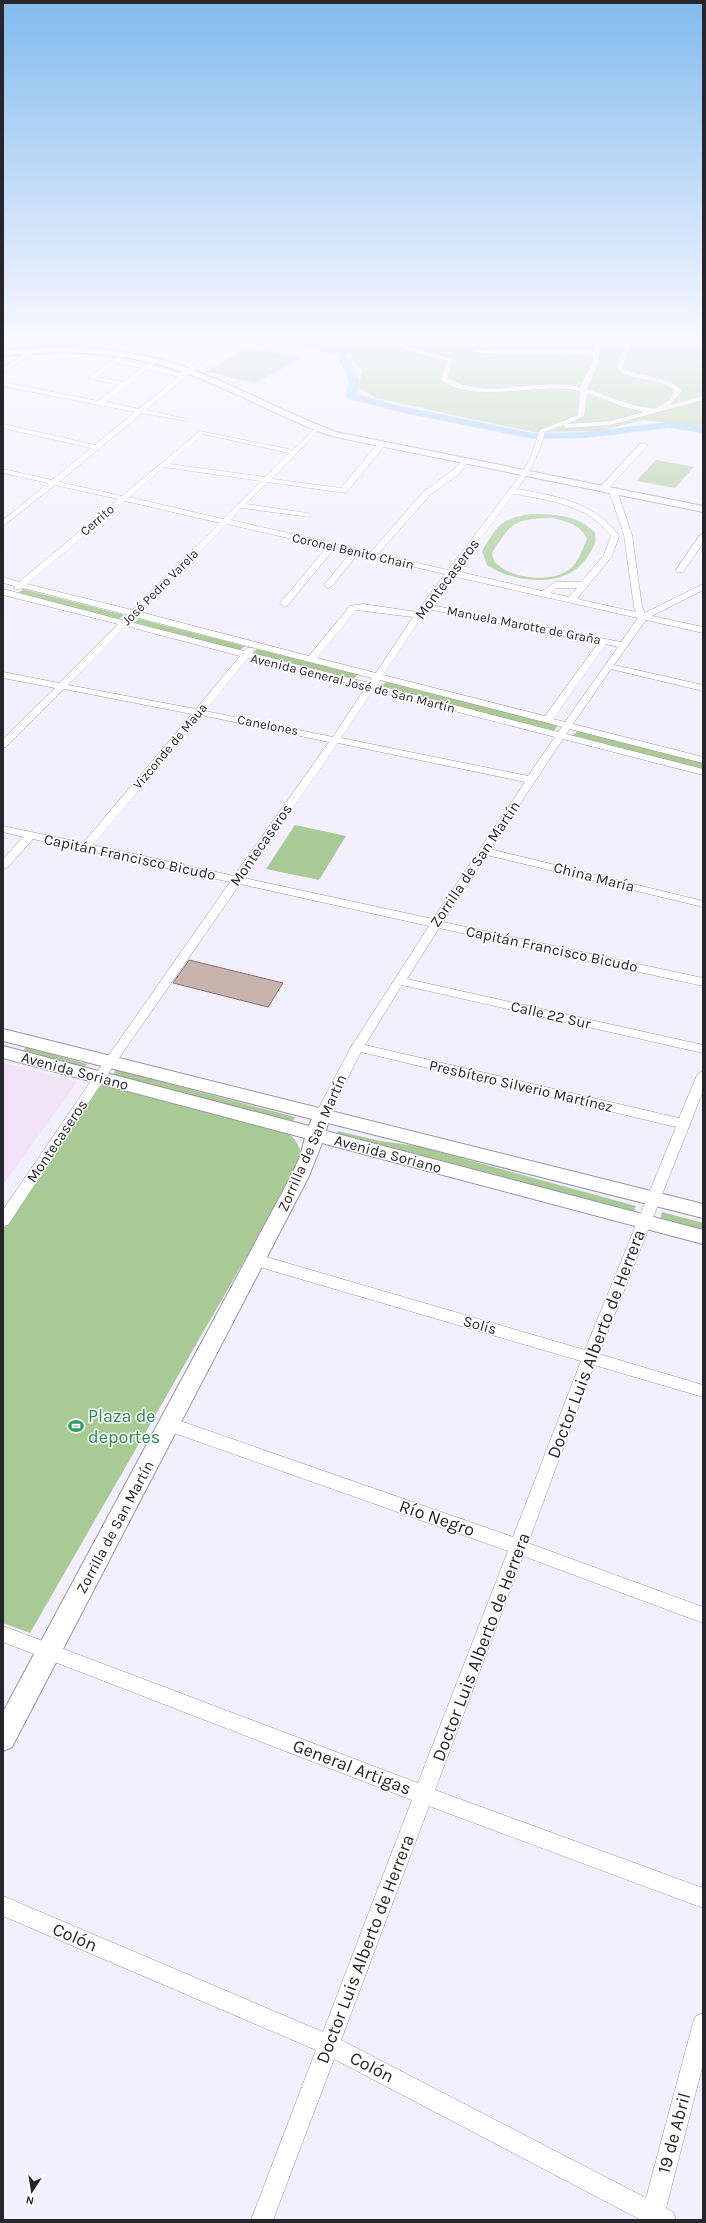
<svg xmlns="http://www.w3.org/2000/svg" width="706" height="2223" font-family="Karla,sans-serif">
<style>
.medical{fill:#f1e2f6}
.green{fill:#a8cb96;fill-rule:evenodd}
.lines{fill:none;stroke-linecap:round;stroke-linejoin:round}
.river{fill:#8ac6f8;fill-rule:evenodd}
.building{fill:#c7b4ad;stroke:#83716b}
.street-casing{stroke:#9996a6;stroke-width:1}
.secondary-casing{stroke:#9996a6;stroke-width:2}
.street{fill:#fff;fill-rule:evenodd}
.secondary{fill:#fff;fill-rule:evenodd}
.labels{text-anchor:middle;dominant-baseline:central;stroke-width:3;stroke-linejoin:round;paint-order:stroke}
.far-street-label{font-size:13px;fill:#27252c;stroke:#fff}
.street-label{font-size:15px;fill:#27252c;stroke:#fff}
.near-street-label{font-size:18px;fill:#27252c;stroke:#fff}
.near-leisure-label{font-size:18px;fill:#27864d;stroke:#fff;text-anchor:start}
</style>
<rect width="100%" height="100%" fill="#f2f0ff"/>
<!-- medical -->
<path class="medical" d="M 3,1063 L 77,1082 L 3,1185 Z"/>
<!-- green -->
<path class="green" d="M 302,338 L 703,338 L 703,427 L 642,420 L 601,431 L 532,432 L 376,398 L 359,388 L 362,370 L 351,360 L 352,355 L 320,342 Z
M 248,347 L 302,358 L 255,383 L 206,372 Z
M 656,460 L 694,467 L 675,488 L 636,481 Z
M 532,514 C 555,514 579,515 595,533 C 597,543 593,548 588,556 C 568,589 515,584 487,565 L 482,551 C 498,525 500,518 532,514 ZM 553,518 C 568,522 581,525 587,539 C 583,548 578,563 570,569 C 550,584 509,579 494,561 L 492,553 C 512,521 515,519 553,518 Z
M 23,589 L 124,615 L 118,620 L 17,594 Z
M 139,619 L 245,646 L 239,651 L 132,624 Z
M 257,649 L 358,674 L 352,680 L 251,655 Z
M 386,682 L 558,725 L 553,732 L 380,688 Z
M 577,731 L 703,763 L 703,771 L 572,737 Z
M 295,825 L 346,836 L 319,880 L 266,869 Z
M 26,1047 L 87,1064 L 83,1069 L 22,1052 Z
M 116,1070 L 295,1117 L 291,1124 L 111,1077 Z
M 105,1085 L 287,1132 C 298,1142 301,1147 301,1162 L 30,1633 L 3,1623 L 3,1229 L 97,1087 Z
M 338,1131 L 380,1141 L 417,1146 L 636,1206 L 633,1214 L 337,1134 Z
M 662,1212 L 703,1223 L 703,1232 L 660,1221 Z"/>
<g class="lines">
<!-- river -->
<path class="river" d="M 175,338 L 293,338 L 317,343 L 346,353 L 359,380 L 357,394 L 400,406 L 533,433 L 586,432 L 668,422 L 703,427 L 703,433 L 668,428 L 586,438 L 533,439 L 399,412 L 347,398 L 346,396 L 349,380 L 338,357 L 310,347 L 283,343 L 259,340 L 236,345 L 180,341 Z"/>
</g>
<!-- building -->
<path class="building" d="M 189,960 L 283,983 L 268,1007 L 173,983 Z"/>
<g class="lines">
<defs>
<path id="street" d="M 225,338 L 232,338 L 146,410 L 187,419 L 187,421 L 142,413 L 59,482 L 122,496 L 200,431 L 293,450 L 318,426 L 322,428 L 320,429 L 272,479 L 341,488 L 379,442 L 386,444 L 346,493 L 268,482 L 246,504 L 307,513 L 311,515 L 310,517 L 242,508 L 231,520 L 371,552 L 424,491 L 452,471 L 465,459 L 469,461 L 458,475 L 430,495 L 378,554 L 448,570 L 523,472 L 531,456 L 540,430 L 578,415 L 580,391 C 543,381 468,406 441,379 L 447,361 L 406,350 L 395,342 L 394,338 L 400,338 L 400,341 L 410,347 L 452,359 L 448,378 C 487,402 538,376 580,387 L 592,364 L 593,355 L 476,353 L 474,350 L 593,351 L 595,338 L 601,338 L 598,364 L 587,389 L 632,405 L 655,409 L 669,400 L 675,391 C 660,375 632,384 616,368 L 627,338 L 633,338 L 622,367 C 640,379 669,374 682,391 L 670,405 L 703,396 L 703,400 L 610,425 L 566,428 L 563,425 L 545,432 C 539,454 531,471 517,489 C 556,496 595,502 619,536 L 612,556 L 577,599 L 636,612 L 634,607 L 624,535 L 609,491 L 613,489 L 617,491 L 632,535 L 642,607 L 645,613 L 703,584 L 703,590 L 652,616 L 703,627 L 703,633 L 646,620 L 614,665 L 703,685 L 703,691 L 611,669 L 573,724 L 703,757 L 703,763 L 570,729 L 566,734 L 703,769 L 703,775 L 563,739 L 490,849 L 703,901 L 703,907 L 487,855 L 443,922 L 703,978 L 703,986 L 439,928 L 407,979 L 703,1045 L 703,1053 L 402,985 L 365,1045 L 679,1118 L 697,1075 L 703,1071 L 703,1091 L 599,1354 L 703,1385 L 703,1397 L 594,1365 L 528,1543 L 703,1607 L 703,1623 L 523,1556 L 435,1790 L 703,1888 L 703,1908 L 429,1806 L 341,2040 L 646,2198 L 693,2023 L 696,2016 L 703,2013 L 703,2064 L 666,2208 L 673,2212 L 676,2220 L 641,2220 L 334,2059 L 273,2220 L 251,2220 L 316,2050 L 3,1916 L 3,1896 L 323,2032 L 412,1800 L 3,1642 L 3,1626 L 418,1783 L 508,1551 L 163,1429 L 161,1424 L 163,1419 L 169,1417 L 513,1537 L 581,1361 L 256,1266 L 251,1264 L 249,1260 L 251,1256 L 256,1254 L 585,1350 L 676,1127 L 361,1052 L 327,1118 L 317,1118 L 315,1115 L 351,1047 L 429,926 L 240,884 L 103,1081 L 8,1225 L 3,1226 L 3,1210 L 95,1075 L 230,882 L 33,839 L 7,868 L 3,869 L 3,859 L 23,837 L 3,832 L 3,826 L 83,843 L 192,714 L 64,689 L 6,747 L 3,748 L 3,739 L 55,688 L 3,678 L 3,672 L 59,683 L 118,624 L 3,595 L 3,589 L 122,620 L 128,615 L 23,588 L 14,590 L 15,586 L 3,583 L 3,577 L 19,582 L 118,499 L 55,485 L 3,526 L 3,520 L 48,483 L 3,473 L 3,469 L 52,480 L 91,448 L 3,428 L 3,424 L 95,445 L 135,412 L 3,386 L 3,382 L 98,401 L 119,385 L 88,378 L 118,356 L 123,357 L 120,360 L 146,365 L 151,362 L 154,364 L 152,366 L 182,373 ZM 116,363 L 142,368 L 123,382 L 97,377 ZM 148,369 L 178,377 L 139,409 L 105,402 ZM 587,393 L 624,407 L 644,412 L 610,421 L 567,424 L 584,416 ZM 203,434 L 289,453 L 265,477 L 169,464 ZM 164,467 L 261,481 L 223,519 L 129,497 ZM 514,494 C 550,500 588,505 611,536 L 604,555 L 581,582 L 555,582 L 542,591 L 456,571 ZM 125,501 L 220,523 L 132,610 L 27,584 ZM 227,524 L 327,547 L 281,602 L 280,604 L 284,607 L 287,606 L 334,549 L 351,552 L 324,585 L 328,588 L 331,587 L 358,554 L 445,574 L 417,612 L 363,604 L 350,606 L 309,656 L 140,612 ZM 452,576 L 638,618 L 621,642 L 431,605 ZM 557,588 L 577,588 L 569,597 L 550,593 ZM 427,609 L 598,643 L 545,716 L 383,675 ZM 356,610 L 413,617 L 376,673 L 317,658 ZM 135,617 L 372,678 L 369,683 L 252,653 L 254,650 L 253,648 L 247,648 L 244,651 L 130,622 ZM 126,626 L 240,656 L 196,709 L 68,685 ZM 606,644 L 618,647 L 565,722 L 553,719 ZM 248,658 L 365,688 L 333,737 L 205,711 ZM 380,680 L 544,722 L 562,727 L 558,732 L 377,685 ZM 373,690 L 555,737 L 528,776 L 341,738 ZM 201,715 L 329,742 L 234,876 L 93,845 ZM 338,743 L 525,782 L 433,919 L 244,878 Z
M 32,349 L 37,350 L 3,373 L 3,368 Z
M 641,443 L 648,445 L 606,491 L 600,491 L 600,487 Z
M 700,535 L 703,535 L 703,543 L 683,572 L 677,572 L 676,570 Z"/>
<path id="secondary" d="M 49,347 C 98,347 147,352 193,370 C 242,388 287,414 336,432 L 703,506 L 703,512 L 331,436 C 281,418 235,391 186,373 C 127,352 65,349 3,356 L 3,350 Z
M 3,1029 L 703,1204 L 703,1218 L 328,1123 L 326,1131 L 703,1230 L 703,1244 L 322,1143 L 309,1176 L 12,1747 L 3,1751 L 3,1712 L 291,1176 L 300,1157 L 305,1138 L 3,1058 L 3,1046 L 309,1126 L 312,1119 L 3,1041 Z"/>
</defs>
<!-- street casing -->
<use href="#street" class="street-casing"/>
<!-- secondary casing -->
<use href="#secondary" class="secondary-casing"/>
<!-- street -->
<use href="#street" class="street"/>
<!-- secondary -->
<use href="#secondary" class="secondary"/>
</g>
<!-- sky -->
<linearGradient id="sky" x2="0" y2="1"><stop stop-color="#82bbee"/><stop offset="0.52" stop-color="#f9f8ff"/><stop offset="1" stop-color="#f9f8ff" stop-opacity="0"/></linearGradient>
<rect width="706" height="649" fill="url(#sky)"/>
<!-- icons -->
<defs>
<symbol id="stadium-bare" viewBox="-9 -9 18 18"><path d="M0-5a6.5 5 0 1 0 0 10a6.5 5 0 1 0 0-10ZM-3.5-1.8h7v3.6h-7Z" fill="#2e9e5b" stroke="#fff" stroke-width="2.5" paint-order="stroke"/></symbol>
</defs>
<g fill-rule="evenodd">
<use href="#stadium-bare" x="65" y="1415" width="22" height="22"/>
</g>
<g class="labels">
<!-- far-street labels -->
<g class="far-street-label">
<text transform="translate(97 520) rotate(-41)">Cerrito</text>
<text transform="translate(353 551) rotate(13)">Coronel Benito Chain</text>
<text transform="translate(160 587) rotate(-45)">José Pedro Varela</text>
<text transform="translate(524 625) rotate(11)">Manuela Marotte de Graña</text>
<text transform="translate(353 683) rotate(14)">Avenida General José de San Martín</text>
<text transform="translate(268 725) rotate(11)">Canelones</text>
<text transform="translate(170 746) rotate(-50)">Vizconde de Maua</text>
</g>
<!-- street labels -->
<g class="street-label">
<text transform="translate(447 579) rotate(-53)">Montecaseros</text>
<text transform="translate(261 845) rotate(-55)">Montecaseros</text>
<text transform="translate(130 857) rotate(12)">Capitán Francisco Bicudo</text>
<text transform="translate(475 864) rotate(-56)">Zorrilla de San Martín</text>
<text transform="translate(594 877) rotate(14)">China María</text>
<text transform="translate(552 949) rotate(12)">Capitán Francisco Bicudo</text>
<text transform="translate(551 1015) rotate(13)">Calle 22 Sur</text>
<text transform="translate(75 1071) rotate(15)">Avenida Soriano</text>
<text transform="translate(521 1086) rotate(13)">Presbítero Silverio Martínez</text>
<text transform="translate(57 1141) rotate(-56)">Montecaseros</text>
<text transform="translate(312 1143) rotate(-66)">Zorrilla de San Martín</text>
<text transform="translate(388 1154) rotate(15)">Avenida Soriano</text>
<text transform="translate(480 1325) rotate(16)">Solís</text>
<text transform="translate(115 1527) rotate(-62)">Zorrilla de San Martín</text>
</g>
<!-- near-street labels -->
<g class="near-street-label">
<text transform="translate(596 1344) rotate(-69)">Doctor Luis Alberto de Herrera</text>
<text transform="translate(437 1518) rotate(19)">Río Negro</text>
<text transform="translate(481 1647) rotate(-69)">Doctor Luis Alberto de Herrera</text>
<text transform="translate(352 1767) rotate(21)">General Artigas</text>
<text transform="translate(75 1937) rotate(23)">Colón</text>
<text transform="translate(365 1949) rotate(-69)">Doctor Luis Alberto de Herrera</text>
<text transform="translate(372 2067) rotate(27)">Colón</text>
<text transform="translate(674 2133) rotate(-75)">19 de Abril</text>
</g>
<!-- near-leisure labels -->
<g class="near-leisure-label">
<text x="88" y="1416">Plaza de<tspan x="88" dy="21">deportes</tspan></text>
</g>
</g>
<!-- border -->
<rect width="706" height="2223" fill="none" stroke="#27252c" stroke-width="8"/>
<!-- north arrow -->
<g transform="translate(32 2191) rotate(192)" stroke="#ffffff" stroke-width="3" paint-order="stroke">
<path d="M0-3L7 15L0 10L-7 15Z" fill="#27252c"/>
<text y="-6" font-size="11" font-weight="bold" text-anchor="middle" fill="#27252c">N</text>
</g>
</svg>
